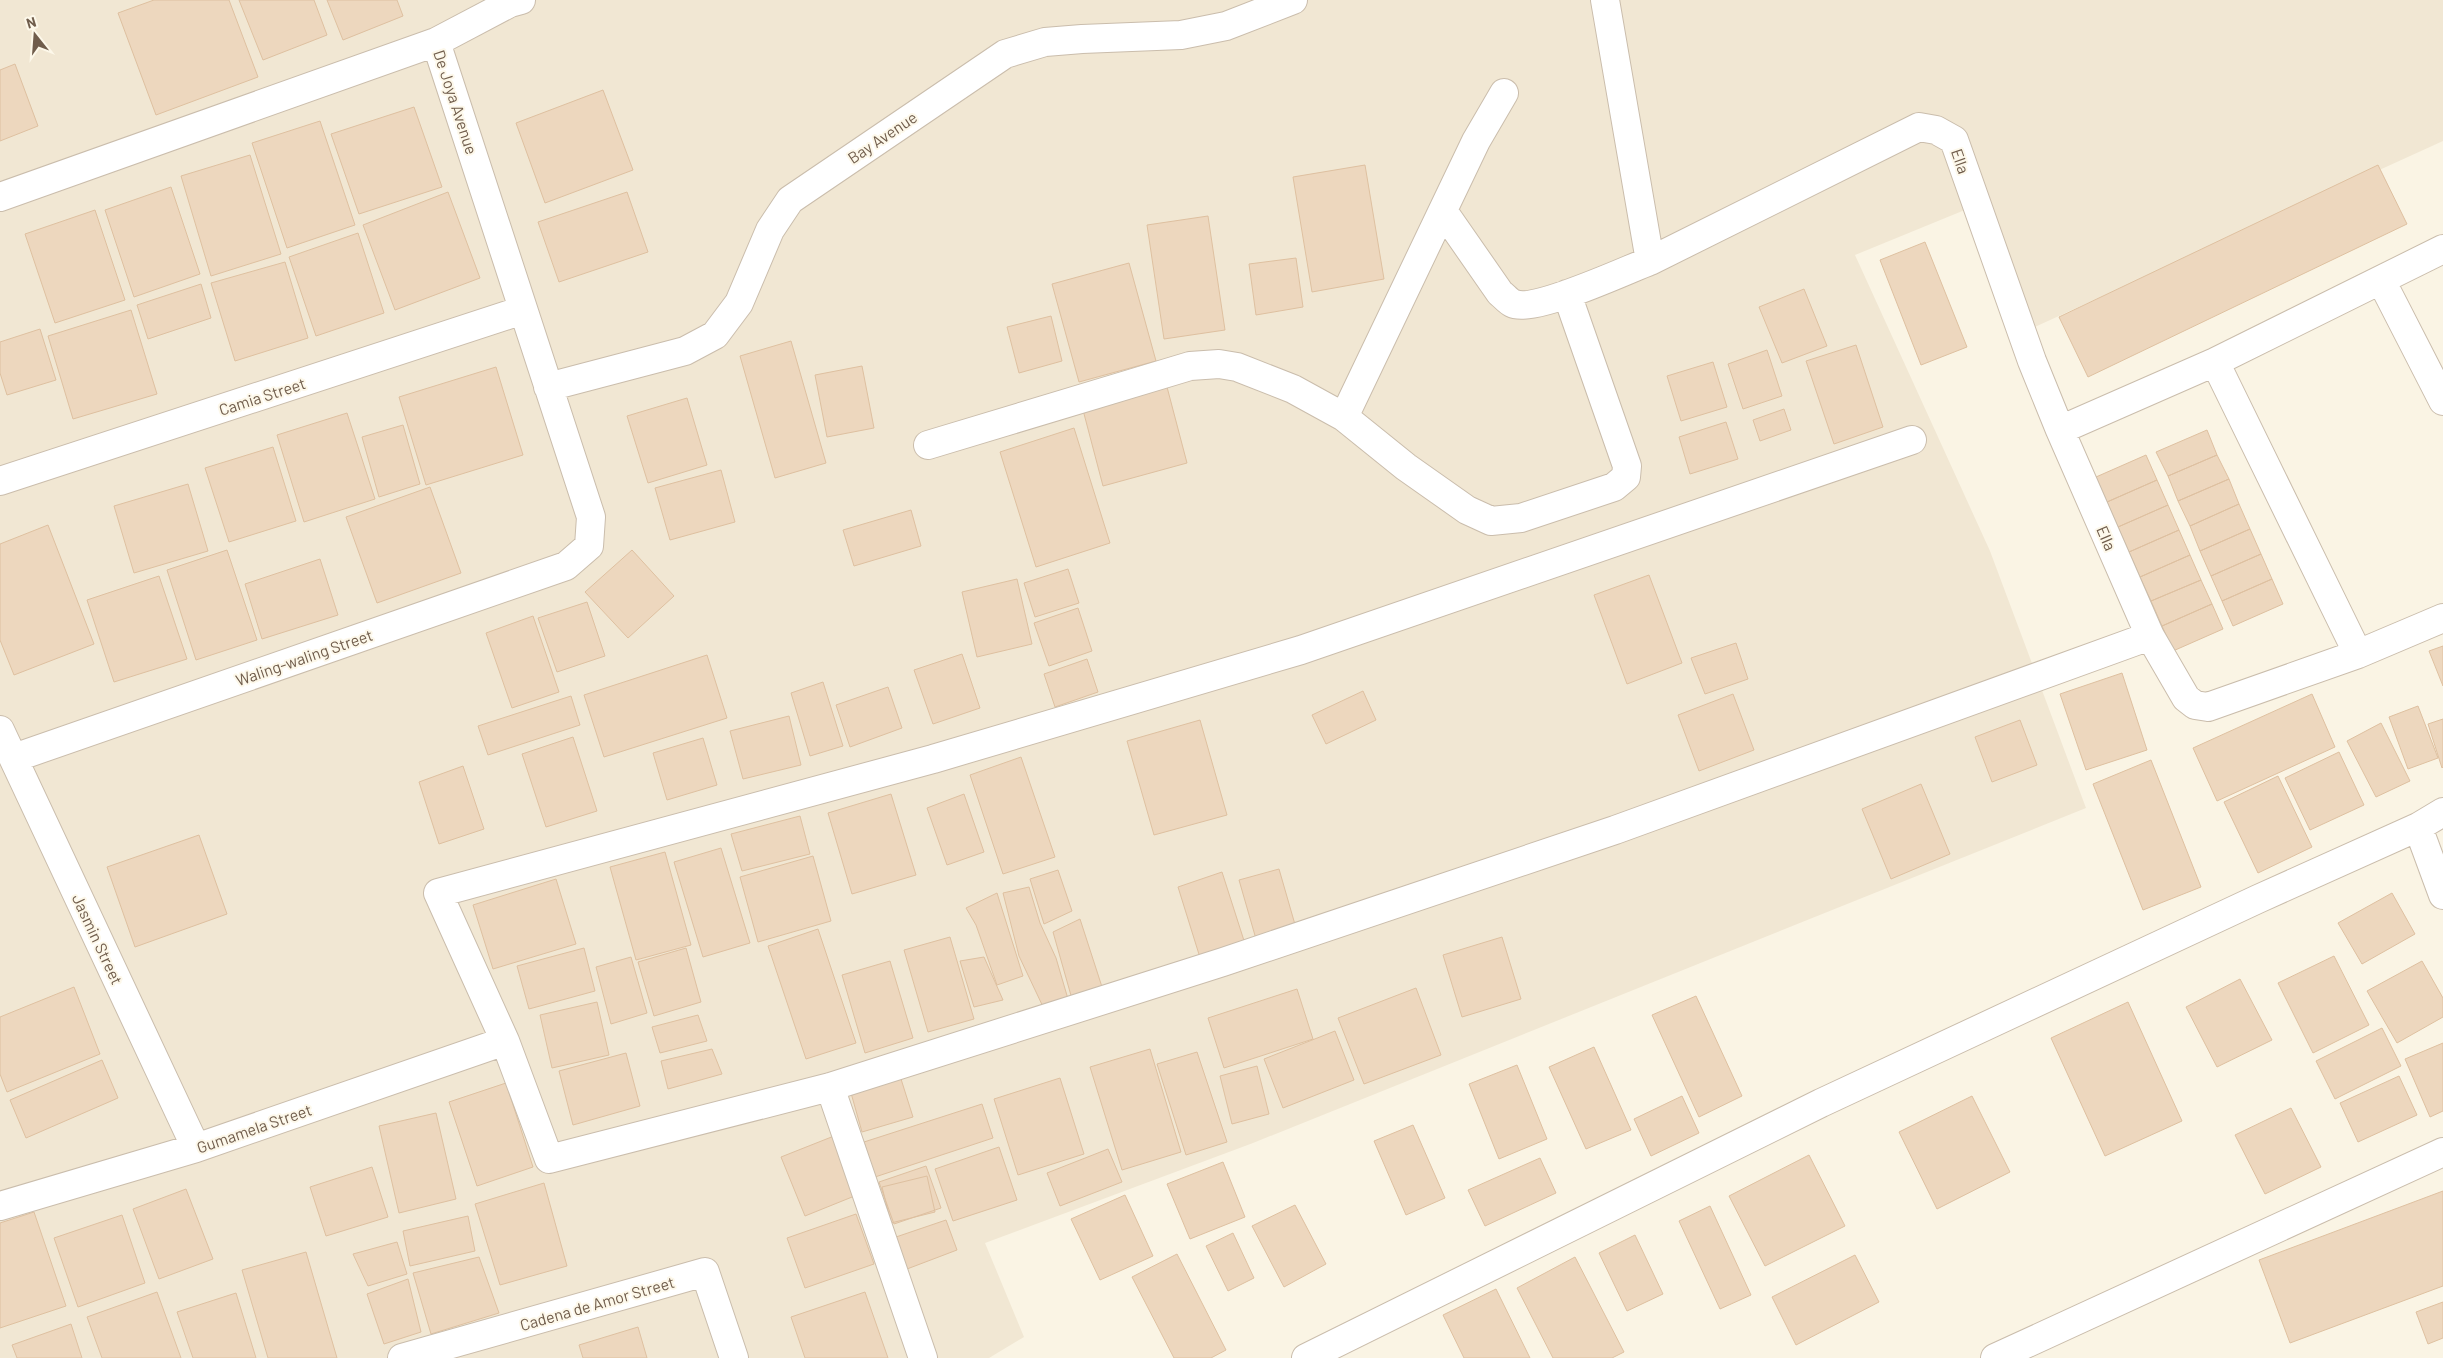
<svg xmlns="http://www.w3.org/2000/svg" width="2443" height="1358" font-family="Barlow,sans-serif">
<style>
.residential{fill:#f1e7d3}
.building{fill:#edd7be;stroke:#dec0a0}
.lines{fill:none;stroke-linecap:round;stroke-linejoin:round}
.street-casing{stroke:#cabdac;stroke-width:30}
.street{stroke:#fff;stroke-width:28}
.labels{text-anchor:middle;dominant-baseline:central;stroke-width:4;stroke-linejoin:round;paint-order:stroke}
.street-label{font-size:16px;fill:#705d4c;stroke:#fdf8ea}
</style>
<rect width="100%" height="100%" fill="#faf4e4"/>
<!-- residential -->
<path class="residential" d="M 0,0 L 2443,0 L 2443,141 L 2024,332 L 1977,205 L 1855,255 L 1990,551 L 2086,808 L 1253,1143 L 985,1243 L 1024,1337 L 989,1358 L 0,1358 Z"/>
<!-- building -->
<path class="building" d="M 154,0 L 229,0 L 258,77 L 156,115 L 118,13 Z
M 239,0 L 314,0 L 327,35 L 263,60 Z
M 327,0 L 397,0 L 403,16 L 343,40 Z
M 15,64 L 38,126 L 0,141 L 0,70 Z
M 603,90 L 633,170 L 545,203 L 516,123 Z
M 414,107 L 442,187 L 359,214 L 331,134 Z
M 320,121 L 355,225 L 287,248 L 252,143 Z
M 250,155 L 281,254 L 211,276 L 181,176 Z
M 1365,165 L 1384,279 L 1312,292 L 1293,177 Z
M 2378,165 L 2407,224 L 2088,377 L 2059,317 Z
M 171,187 L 200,274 L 134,297 L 105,210 Z
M 448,192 L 480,278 L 395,310 L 363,225 Z
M 627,192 L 648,252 L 559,282 L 538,222 Z
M 95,210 L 125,300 L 55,323 L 25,234 Z
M 1208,216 L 1225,330 L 1164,339 L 1147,225 Z
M 358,233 L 384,313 L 316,336 L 289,257 Z
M 1925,242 L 1967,347 L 1921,365 L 1880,260 Z
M 1296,258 L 1303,307 L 1256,315 L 1249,264 Z
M 285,262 L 308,338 L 235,361 L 211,283 Z
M 1129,263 L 1156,361 L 1079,382 L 1052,284 Z
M 201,284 L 211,318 L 148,339 L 137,305 Z
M 1804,289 L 1827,346 L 1782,363 L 1759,307 Z
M 131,310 L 157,394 L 73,419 L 48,336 Z
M 1051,316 L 1062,361 L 1019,373 L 1007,327 Z
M 40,329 L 56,380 L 7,395 L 0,373 L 0,342 Z
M 791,341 L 826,463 L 775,478 L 740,356 Z
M 1856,345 L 1883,427 L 1834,444 L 1806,361 Z
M 1767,350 L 1782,396 L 1743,409 L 1728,364 Z
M 1713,362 L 1727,407 L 1681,421 L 1667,376 Z
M 862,366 L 874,428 L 827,437 L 815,375 Z
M 496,367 L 523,455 L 426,485 L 399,397 Z
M 1167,387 L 1187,463 L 1103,486 L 1083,410 Z
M 687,398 L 707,465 L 648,483 L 627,416 Z
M 1784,409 L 1791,430 L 1760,441 L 1753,420 Z
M 347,413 L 375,499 L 304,522 L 277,435 Z
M 1726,422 L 1738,459 L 1690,474 L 1679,437 Z
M 403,425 L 420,484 L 379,497 L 362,437 Z
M 1074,428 L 1110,543 L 1036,567 L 1000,452 Z
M 2207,430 L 2217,455 L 2168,476 L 2156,452 Z
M 273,447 L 296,521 L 229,542 L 205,468 Z
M 2146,455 L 2157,480 L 2107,502 L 2096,477 Z
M 2217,455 L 2229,479 L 2178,501 L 2168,476 Z
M 721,470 L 735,522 L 670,540 L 655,488 Z
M 2229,479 L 2239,504 L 2190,526 L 2178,501 Z
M 2157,480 L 2168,505 L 2118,527 L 2107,502 Z
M 188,484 L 208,551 L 134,573 L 114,506 Z
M 430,487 L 461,573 L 377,603 L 346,517 Z
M 2239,504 L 2250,529 L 2200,551 L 2190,526 Z
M 2168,505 L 2179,530 L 2129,552 L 2118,527 Z
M 911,510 L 921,546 L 854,566 L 843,530 Z
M 48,525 L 94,644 L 14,675 L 0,640 L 0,544 Z
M 2250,529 L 2261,554 L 2211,576 L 2200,551 Z
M 2179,530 L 2190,555 L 2140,577 L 2129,552 Z
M 227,550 L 257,640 L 196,660 L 167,570 Z
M 632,550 L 674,596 L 628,638 L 585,592 Z
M 2261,554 L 2272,579 L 2222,601 L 2211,576 Z
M 2190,555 L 2201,580 L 2151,601 L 2140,577 Z
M 320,559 L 338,615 L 262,639 L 245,584 Z
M 1068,569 L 1079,603 L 1035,617 L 1024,583 Z
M 1649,575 L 1682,663 L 1627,684 L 1594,595 Z
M 159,576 L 187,659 L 114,682 L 87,600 Z
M 1017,579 L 1032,644 L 977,657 L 962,592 Z
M 2272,579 L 2283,604 L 2233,626 L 2222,601 Z
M 2201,580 L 2212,604 L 2162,626 L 2151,601 Z
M 587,602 L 605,656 L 557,672 L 538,618 Z
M 2212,604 L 2223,629 L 2173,651 L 2162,626 Z
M 1078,608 L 1092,651 L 1049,666 L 1034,623 Z
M 533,616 L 559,692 L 512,708 L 486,633 Z
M 1736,643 L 1748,679 L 1705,694 L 1691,658 Z
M 2443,646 L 2443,686 L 2429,651 Z
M 962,654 L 980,708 L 933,724 L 914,670 Z
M 707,655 L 727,718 L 604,757 L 584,695 Z
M 1087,659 L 1098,692 L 1055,707 L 1044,674 Z
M 2122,673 L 2147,750 L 2086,770 L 2060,694 Z
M 823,682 L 843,746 L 810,756 L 791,693 Z
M 888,687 L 902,728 L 850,747 L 836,705 Z
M 1363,691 L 1376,720 L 1326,744 L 1312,715 Z
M 1733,694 L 1754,750 L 1699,771 L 1678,715 Z
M 2312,694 L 2335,747 L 2217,801 L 2193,748 Z
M 571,696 L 580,725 L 488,755 L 478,726 Z
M 2418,706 L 2438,758 L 2408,769 L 2389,717 Z
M 789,716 L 801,765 L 743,779 L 730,731 Z
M 2443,719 L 2443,767 L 2442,768 L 2428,724 Z
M 1200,720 L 1227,815 L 1154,835 L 1127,741 Z
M 2020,720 L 2037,765 L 1992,782 L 1975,737 Z
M 2381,723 L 2410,781 L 2376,797 L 2347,741 Z
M 573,737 L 597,811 L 546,827 L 522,754 Z
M 703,738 L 717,785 L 667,800 L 653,753 Z
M 2339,752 L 2364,805 L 2310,830 L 2285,778 Z
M 1021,757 L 1055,857 L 1003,874 L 970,775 Z
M 2151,760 L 2201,887 L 2143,910 L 2093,784 Z
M 463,766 L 484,829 L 439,844 L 419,782 Z
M 2278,776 L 2312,847 L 2258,873 L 2224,802 Z
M 1921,784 L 1950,854 L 1891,879 L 1862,809 Z
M 891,794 L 916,875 L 852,894 L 828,813 Z
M 964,794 L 984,852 L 947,865 L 927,808 Z
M 800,816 L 810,854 L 742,871 L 731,834 Z
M 199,835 L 227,914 L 135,947 L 107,867 Z
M 721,848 L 750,943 L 703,957 L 674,862 Z
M 665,852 L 691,945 L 636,960 L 610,867 Z
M 813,856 L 831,921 L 758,942 L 740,877 Z
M 1279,869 L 1296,928 L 1256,939 L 1239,880 Z
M 1058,870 L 1072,911 L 1044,924 L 1030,879 Z
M 1222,872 L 1247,950 L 1202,964 L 1178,887 Z
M 556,879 L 576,944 L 493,969 L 473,905 Z
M 1029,887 L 1040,923 L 1056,958 L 1068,999 L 1045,1011 L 1019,956 L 1003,893 Z
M 997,893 L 1023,976 L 997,985 L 976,925 L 966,908 Z
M 2392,893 L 2415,934 L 2362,964 L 2338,923 Z
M 1080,919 L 1103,990 L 1072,999 L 1053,932 Z
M 818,929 L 856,1043 L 806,1059 L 768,946 Z
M 950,937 L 974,1019 L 928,1032 L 904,950 Z
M 1502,937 L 1521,999 L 1462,1017 L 1443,955 Z
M 584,948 L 595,991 L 529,1009 L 517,966 Z
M 686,948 L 701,1002 L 654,1016 L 638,962 Z
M 2334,956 L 2369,1025 L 2313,1053 L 2278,983 Z
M 631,957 L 647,1013 L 611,1024 L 596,967 Z
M 984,957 L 1003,1000 L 974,1007 L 960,961 Z
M 890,961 L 913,1038 L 865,1053 L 842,975 Z
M 2422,961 L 2443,998 L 2443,1017 L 2397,1043 L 2367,991 Z
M 2240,979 L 2272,1040 L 2217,1067 L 2186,1007 Z
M 74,987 L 100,1054 L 7,1092 L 0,1074 L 0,1017 Z
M 1416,988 L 1441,1055 L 1364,1084 L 1338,1018 Z
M 1297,989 L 1313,1039 L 1224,1068 L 1208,1018 Z
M 1696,996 L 1742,1096 L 1699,1117 L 1652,1015 Z
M 597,1002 L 609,1055 L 552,1068 L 540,1015 Z
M 2128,1002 L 2182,1121 L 2105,1156 L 2051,1038 Z
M 698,1015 L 707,1041 L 660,1053 L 652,1027 Z
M 2382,1028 L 2401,1066 L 2335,1099 L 2316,1061 Z
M 1335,1031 L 1354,1080 L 1283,1108 L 1264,1059 Z
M 2443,1043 L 2443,1111 L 2430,1117 L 2405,1059 Z
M 1594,1047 L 1631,1130 L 1586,1149 L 1549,1067 Z
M 712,1049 L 722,1074 L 668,1089 L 661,1061 Z
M 1150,1049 L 1181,1152 L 1122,1170 L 1090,1067 Z
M 1197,1052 L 1227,1142 L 1186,1155 L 1157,1064 Z
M 626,1053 L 640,1106 L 573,1125 L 559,1071 Z
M 102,1060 L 118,1098 L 26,1138 L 10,1100 Z
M 1517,1065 L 1547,1139 L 1499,1159 L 1469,1084 Z
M 1257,1066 L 1269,1114 L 1232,1124 L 1220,1076 Z
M 2399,1076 L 2417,1115 L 2358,1142 L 2340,1103 Z
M 1060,1078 L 1084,1154 L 1018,1175 L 994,1099 Z
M 901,1079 L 913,1117 L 862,1132 L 851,1093 Z
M 506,1083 L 533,1167 L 477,1186 L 449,1102 Z
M 1682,1096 L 1699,1133 L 1651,1156 L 1634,1119 Z
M 1972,1096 L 2010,1172 L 1937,1209 L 1899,1132 Z
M 982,1104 L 993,1138 L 875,1177 L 864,1142 Z
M 2291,1108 L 2321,1167 L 2265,1194 L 2235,1135 Z
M 436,1113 L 456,1199 L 399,1213 L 379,1126 Z
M 1413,1125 L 1445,1198 L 1406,1215 L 1374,1141 Z
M 834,1136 L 857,1195 L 805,1216 L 781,1157 Z
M 999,1147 L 1017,1200 L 953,1221 L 935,1169 Z
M 1108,1149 L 1122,1182 L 1060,1206 L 1047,1173 Z
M 1809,1155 L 1845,1226 L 1765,1266 L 1729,1196 Z
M 1540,1158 L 1556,1193 L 1485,1226 L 1468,1190 Z
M 1223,1162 L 1245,1217 L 1190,1239 L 1167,1184 Z
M 926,1166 L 941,1208 L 894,1224 L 879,1182 Z
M 372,1167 L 388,1217 L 326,1236 L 310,1187 Z
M 927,1176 L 935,1212 L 891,1223 L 882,1187 Z
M 544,1183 L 567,1266 L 500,1285 L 475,1204 Z
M 186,1189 L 213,1259 L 159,1279 L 133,1209 Z
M 2443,1191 L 2443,1286 L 2290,1343 L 2259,1260 Z
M 1125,1195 L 1153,1256 L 1100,1280 L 1071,1219 Z
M 1295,1205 L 1326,1264 L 1284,1287 L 1252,1226 Z
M 1710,1206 L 1751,1295 L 1720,1309 L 1679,1221 Z
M 34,1212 L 66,1306 L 0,1328 L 0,1223 Z
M 856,1214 L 874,1264 L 805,1288 L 787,1238 Z
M 122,1215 L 145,1283 L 78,1307 L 54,1238 Z
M 468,1216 L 475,1251 L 410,1266 L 403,1231 Z
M 946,1220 L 957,1250 L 907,1269 L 896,1237 Z
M 1233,1233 L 1254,1278 L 1228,1291 L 1206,1246 Z
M 1635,1235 L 1663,1294 L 1627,1311 L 1599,1253 Z
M 397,1242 L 407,1274 L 368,1286 L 353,1254 Z
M 306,1252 L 337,1358 L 268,1358 L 242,1270 Z
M 1177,1254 L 1226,1350 L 1211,1358 L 1174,1358 L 1132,1277 Z
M 1855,1255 L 1879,1302 L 1796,1345 L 1772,1297 Z
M 479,1257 L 499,1313 L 431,1334 L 413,1273 Z
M 1575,1257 L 1624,1352 L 1612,1358 L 1553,1358 L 1517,1288 Z
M 408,1279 L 421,1332 L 384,1344 L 367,1294 Z
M 1496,1289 L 1530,1358 L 1464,1358 L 1443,1315 Z
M 157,1292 L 181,1358 L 102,1358 L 87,1317 Z
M 865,1292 L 888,1358 L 805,1358 L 791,1317 Z
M 236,1293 L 256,1358 L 193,1358 L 177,1312 Z
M 2443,1302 L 2443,1338 L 2428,1344 L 2416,1312 Z
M 71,1324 L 82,1358 L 17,1358 L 12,1345 Z
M 638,1327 L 647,1358 L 583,1358 L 579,1345 Z"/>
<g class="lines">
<defs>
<path id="street" d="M 1605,0 L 1650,261 L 1919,127 L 1936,130 L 1954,140 L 2032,361 L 2060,430 L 2150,636 L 2186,698 L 2195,705 L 2208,707 L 2358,654 L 2443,618
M 0,197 L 436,42 L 510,3 L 521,0
M 1443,211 L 1500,293 C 1504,296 1508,301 1512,303 C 1533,314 1626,270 1650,261
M 2381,280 L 2443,401
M 2215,362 L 2358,654
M 548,387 L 685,351 L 715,335 L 739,303 L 770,230 L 790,200 L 1005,54 L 1045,42 L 1082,39 L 1181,35 L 1226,26 L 1293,0
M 1344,417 L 1476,141 L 1504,93
M 2060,430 L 2215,362 L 2443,249
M 1912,440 L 1301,650 L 933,759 L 438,893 L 505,1041 L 549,1159 L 830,1087 L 1223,962 L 1615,830 L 2150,636
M 928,445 L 1190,366 L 1219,364 L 1237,367 L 1293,389 L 1344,417 L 1406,467 L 1467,510 L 1491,521 L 1521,518 L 1614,487 L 1626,477 L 1627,466 L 1567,294
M 0,481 L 523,310
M 0,730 L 196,1148
M 14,758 L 566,566 L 589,546 L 591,517 L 436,42
M 2418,827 L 2443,895
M 830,1087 L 923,1358
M 0,1206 L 196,1148 L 505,1041
M 402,1358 L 705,1272 L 734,1358
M 1306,1358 L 1821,1103 L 2258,899 L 2418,827 L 2443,812
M 1995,1358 L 2443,1152"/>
</defs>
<!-- street casing -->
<use href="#street" class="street-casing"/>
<!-- street -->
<use href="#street" class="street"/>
</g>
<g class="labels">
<!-- street labels -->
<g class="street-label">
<text transform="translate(456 102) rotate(72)">De Joya Avenue</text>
<text transform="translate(882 137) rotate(-34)">Bay Avenue</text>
<text transform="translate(1961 161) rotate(71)">Ella</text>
<text transform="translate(262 396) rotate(-18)">Camia Street</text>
<text transform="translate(2107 538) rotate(67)">Ella</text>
<text transform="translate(304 657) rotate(-19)">Waling-waling Street</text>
<text transform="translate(98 939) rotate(65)">Jasmin Street</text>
<text transform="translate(254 1128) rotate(-19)">Gumamela Street</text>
<text transform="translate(597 1303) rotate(-16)">Cadena de Amor Street</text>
</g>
</g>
<!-- north arrow -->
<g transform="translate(35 35) rotate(343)" stroke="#fdf8ea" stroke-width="4" paint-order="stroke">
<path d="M0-4L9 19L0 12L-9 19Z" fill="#705d4c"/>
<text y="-8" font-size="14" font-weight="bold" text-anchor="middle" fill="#705d4c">N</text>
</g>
</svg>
